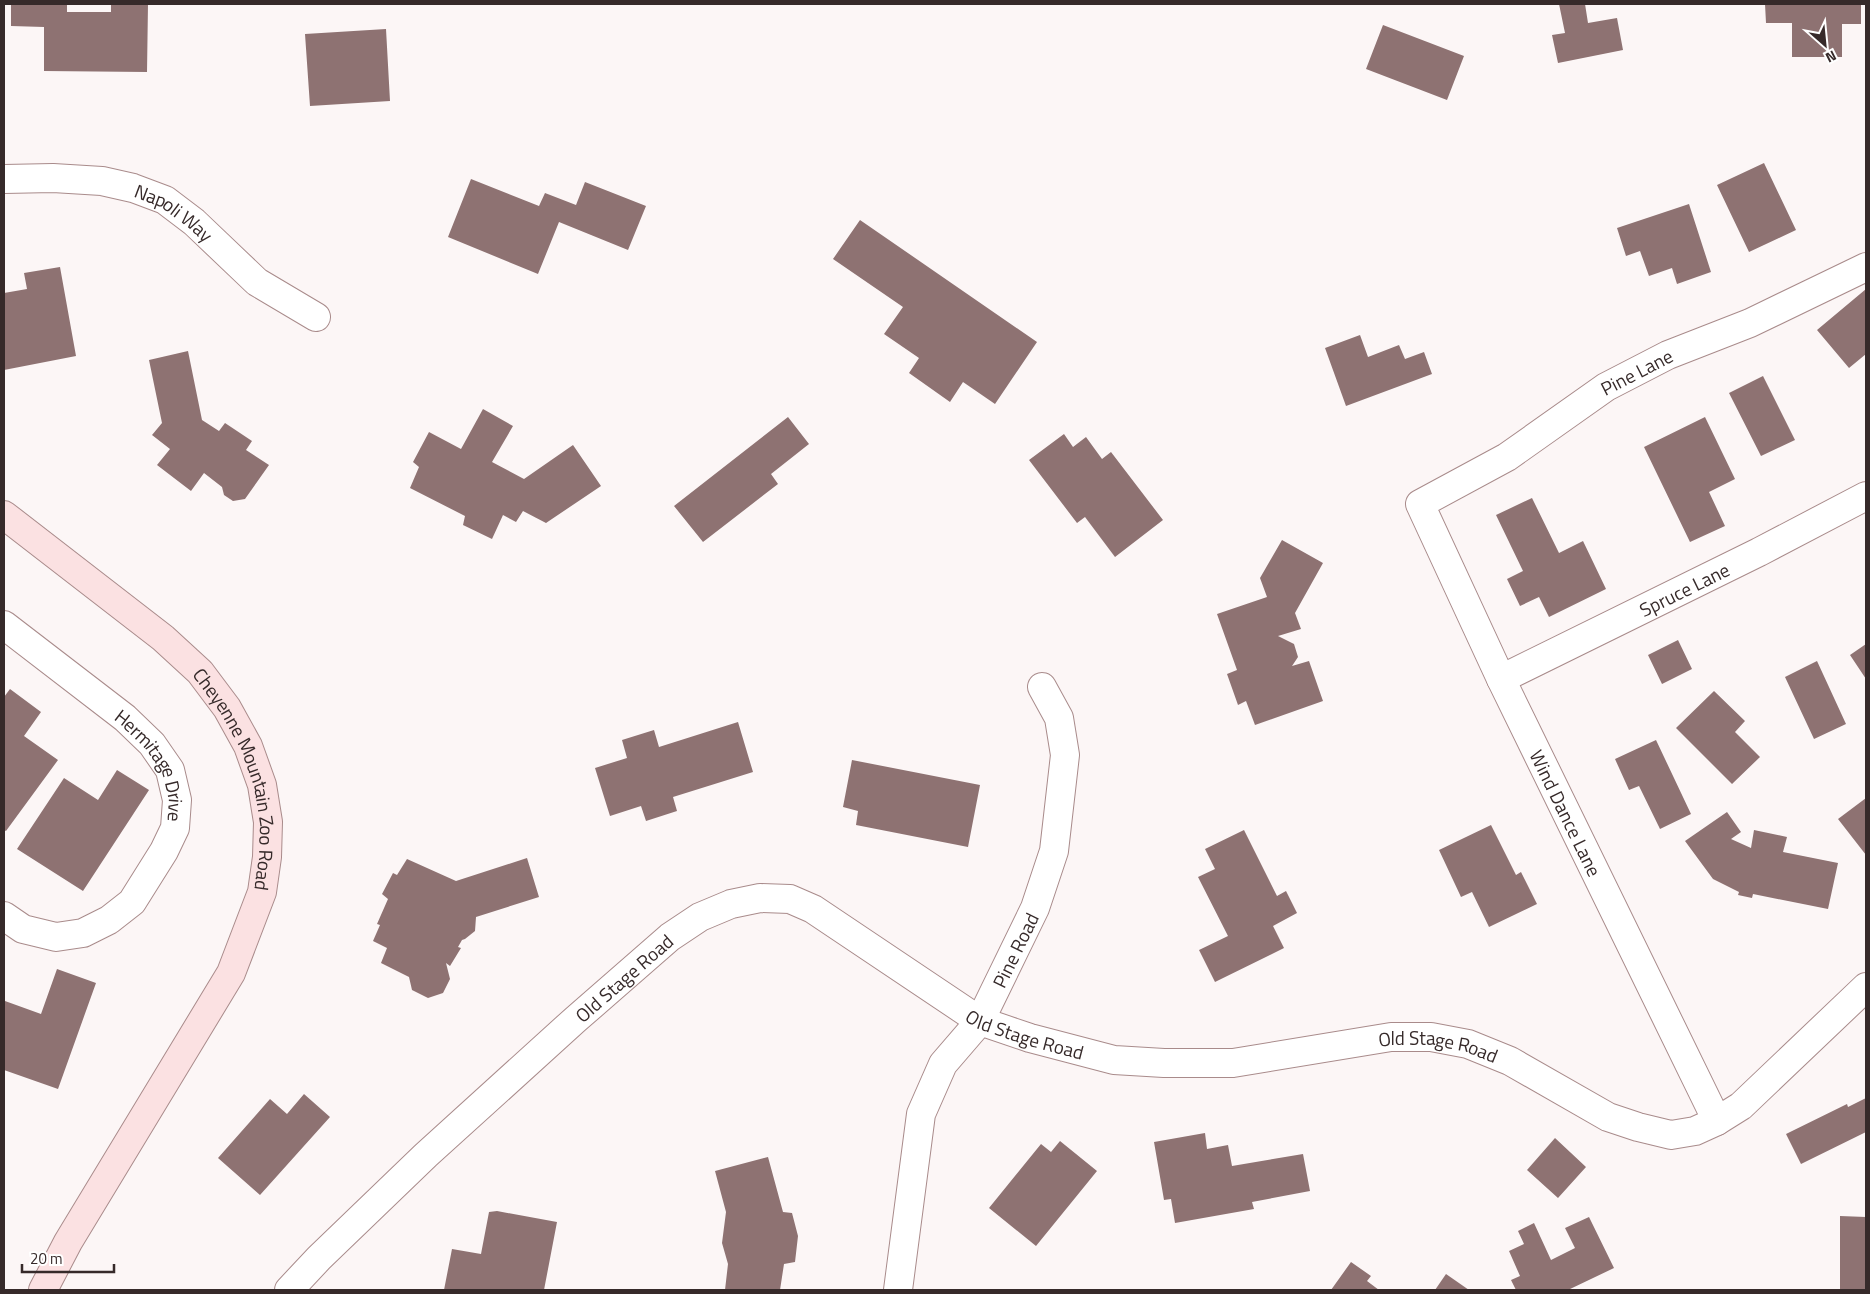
<svg xmlns="http://www.w3.org/2000/svg" width="1870" height="1294" font-family="'Titillium Web',sans-serif">
<style>
.building{fill:#8e7272}
.lines{fill:none;stroke-linecap:round;stroke-linejoin:round}
.street-casing{stroke:#a98b8b;stroke-width:30}
.secondary-casing{stroke:#a98b8b;stroke-width:30}
.street{stroke:#fff;stroke-width:28}
.secondary{stroke:#fbe1e2;stroke-width:28}
.labels{text-anchor:middle;dominant-baseline:central;stroke-width:4.5;stroke-linejoin:round;paint-order:stroke}
.street-label{font-size:19px;fill:#362a2a;stroke:#fff}
</style>
<rect width="100%" height="100%" fill="#fcf6f6"/>
<!-- building -->
<path class="building" d="M 11,4 L 67,4 L 67,12 L 111,12 L 111,4 L 148,4 L 147,72 L 44,71 L 44,27 L 11,26 Z
M 1559,4 L 1585,4 L 1588,23 L 1617,18 L 1623,50 L 1558,63 L 1552,35 L 1565,33 Z
M 1765,4 L 1861,4 L 1861,24 L 1842,24 L 1842,57 L 1792,57 L 1792,23 L 1766,23 Z
M 1383,25 L 1464,56 L 1447,100 L 1366,69 Z
M 386,29 L 390,101 L 310,106 L 305,34 Z
M 1764,163 L 1796,230 L 1749,252 L 1717,185 Z
M 471,179 L 539,206 L 545,193 L 576,205 L 585,182 L 646,206 L 628,250 L 559,222 L 538,274 L 448,237 Z
M 1689,204 L 1711,272 L 1677,284 L 1672,268 L 1649,276 L 1640,251 L 1626,256 L 1617,228 Z
M 860,220 L 1037,342 L 995,404 L 963,382 L 950,402 L 909,373 L 919,358 L 884,334 L 903,307 L 833,259 Z
M 60,267 L 76,356 L 4,370 L 4,293 L 27,289 L 24,273 Z
M 1866,289 L 1866,354 L 1849,368 L 1817,330 Z
M 1360,335 L 1368,357 L 1399,345 L 1405,359 L 1424,352 L 1432,374 L 1346,406 L 1325,348 Z
M 188,351 L 202,420 L 219,431 L 225,423 L 252,441 L 246,450 L 269,465 L 245,499 L 233,501 L 224,495 L 222,487 L 204,473 L 191,491 L 157,465 L 170,449 L 152,435 L 162,423 L 149,360 Z
M 1763,376 L 1795,440 L 1761,456 L 1729,393 Z
M 483,409 L 513,426 L 492,462 L 524,479 L 573,445 L 601,486 L 546,523 L 523,511 L 516,522 L 503,515 L 492,539 L 463,525 L 465,516 L 410,488 L 419,467 L 413,462 L 429,432 L 461,449 Z
M 788,417 L 809,444 L 771,474 L 778,484 L 703,542 L 674,506 Z
M 1705,417 L 1735,479 L 1709,492 L 1725,526 L 1690,542 L 1644,447 Z
M 1064,434 L 1073,447 L 1086,437 L 1102,459 L 1111,452 L 1163,520 L 1115,557 L 1085,517 L 1077,523 L 1029,460 Z
M 1532,498 L 1559,553 L 1583,541 L 1606,589 L 1549,617 L 1539,597 L 1520,606 L 1507,579 L 1523,571 L 1496,515 Z
M 1282,540 L 1323,563 L 1295,613 L 1301,629 L 1278,636 L 1294,644 L 1298,657 L 1292,666 L 1309,661 L 1323,701 L 1255,725 L 1246,701 L 1238,705 L 1227,674 L 1237,670 L 1217,614 L 1267,597 L 1260,578 Z
M 1678,640 L 1692,669 L 1662,684 L 1648,655 Z
M 1866,644 L 1866,679 L 1850,655 Z
M 1817,661 L 1846,724 L 1814,739 L 1785,677 Z
M 10,689 L 41,712 L 24,736 L 58,760 L 6,831 L 4,830 L 4,697 Z
M 1714,691 L 1745,721 L 1735,732 L 1760,757 L 1732,784 L 1676,728 Z
M 738,722 L 753,772 L 673,797 L 677,811 L 646,821 L 641,806 L 610,816 L 595,768 L 627,758 L 622,740 L 654,730 L 659,747 Z
M 1656,740 L 1691,814 L 1660,829 L 1639,786 L 1629,790 L 1615,759 Z
M 852,760 L 980,785 L 968,847 L 856,825 L 858,811 L 843,807 Z
M 117,770 L 149,790 L 83,891 L 17,849 L 64,778 L 98,800 Z
M 1866,798 L 1866,855 L 1838,819 Z
M 1727,812 L 1741,832 L 1731,839 L 1751,848 L 1754,830 L 1787,837 L 1783,852 L 1838,863 L 1828,909 L 1753,894 L 1752,898 L 1738,895 L 1739,892 L 1713,879 L 1685,841 Z
M 1491,825 L 1516,875 L 1521,872 L 1537,904 L 1489,927 L 1472,892 L 1461,897 L 1439,850 Z
M 1244,830 L 1277,896 L 1286,891 L 1297,913 L 1273,926 L 1284,948 L 1215,982 L 1199,950 L 1228,936 L 1198,877 L 1215,869 L 1205,849 Z
M 527,858 L 539,897 L 476,917 L 475,931 L 465,939 L 462,940 L 458,947 L 461,948 L 450,966 L 446,963 L 450,979 L 443,993 L 428,998 L 412,990 L 409,977 L 381,963 L 387,948 L 373,941 L 380,925 L 377,924 L 388,899 L 382,894 L 393,873 L 397,875 L 407,859 L 456,881 Z
M 57,969 L 96,983 L 58,1089 L 4,1070 L 5,1001 L 41,1014 Z
M 304,1094 L 330,1117 L 260,1195 L 218,1158 L 270,1099 L 287,1114 Z
M 1866,1098 L 1866,1132 L 1801,1164 L 1786,1134 L 1847,1104 L 1848,1107 Z
M 1205,1133 L 1207,1149 L 1228,1145 L 1232,1166 L 1303,1154 L 1310,1191 L 1252,1202 L 1254,1209 L 1175,1223 L 1171,1199 L 1164,1200 L 1154,1142 Z
M 1555,1138 L 1586,1167 L 1558,1198 L 1527,1170 Z
M 1060,1141 L 1097,1171 L 1036,1246 L 989,1208 L 1041,1144 L 1051,1152 Z
M 768,1157 L 783,1212 L 792,1213 L 798,1236 L 795,1262 L 784,1264 L 780,1290 L 725,1290 L 728,1264 L 722,1243 L 726,1212 L 715,1171 Z
M 497,1211 L 557,1222 L 544,1290 L 444,1290 L 452,1249 L 481,1254 L 489,1212 Z
M 1840,1216 L 1866,1217 L 1866,1290 L 1840,1290 Z
M 1589,1217 L 1614,1268 L 1568,1290 L 1516,1290 L 1511,1280 L 1520,1276 L 1509,1251 L 1524,1244 L 1518,1231 L 1534,1223 L 1551,1260 L 1575,1248 L 1565,1228 Z
M 1351,1262 L 1371,1276 L 1367,1281 L 1379,1290 L 1331,1290 Z
M 1446,1274 L 1469,1290 L 1435,1290 Z"/>
<g class="lines">
<defs>
<g id="street">
<path id="s1" d="M 4,179 L 53,178 L 102,181 L 133,188 L 165,200 L 194,222 L 257,282 L 316,317"/>
<path id="s2" d="M 4,625 L 125,718 L 152,744 L 170,770 L 177,800 L 175,828 L 164,851 L 132,902 L 109,920 L 83,933 L 56,937 L 23,929 L 4,916"/>
<path id="s3" d="M 1501,679 L 1759,552 L 1866,496"/>
<path id="s4" d="M 1717,1121 L 1501,679 L 1420,504 L 1507,457 L 1606,387 L 1668,355 L 1750,323 L 1866,267"/>
<path id="s5" d="M 289,1290 L 319,1258 L 426,1155 L 576,1019 L 670,937 L 700,917 L 731,904 L 760,898 L 790,899 L 813,909 L 980,1021 L 1030,1038 L 1114,1060 L 1164,1063 L 1233,1063 L 1391,1037 L 1431,1037 L 1468,1044 L 1510,1061 L 1608,1117 L 1638,1127 L 1671,1135 L 1695,1131 L 1717,1121 L 1741,1106 L 1866,987"/>
<path id="s6" d="M 898,1290 L 921,1114 L 943,1064 L 980,1021 L 1035,908 L 1054,851 L 1065,755 L 1059,718 L 1042,687"/>
</g>
<g id="secondary">
<path id="s7" d="M 4,515 L 163,638 L 200,672 L 227,708 L 248,746 L 262,785 L 268,822 L 267,857 L 262,892 L 231,973 L 68,1242 L 43,1290"/>
</g>
</defs>
<!-- street casing -->
<use href="#street" class="street-casing"/>
<!-- secondary casing -->
<use href="#secondary" class="secondary-casing"/>
<!-- street -->
<use href="#street" class="street"/>
<!-- secondary -->
<use href="#secondary" class="secondary"/>
</g>
<g class="labels">
<!-- street labels -->
<g class="street-label">
<text stroke="none"><textPath href="#s1" startOffset="178">Napoli Way</textPath></text>
<text stroke="none"><textPath href="#s4" startOffset="939">Pine Lane</textPath></text>
<text stroke="none"><textPath href="#s3" startOffset="204">Spruce Lane</textPath></text>
<text stroke="none"><textPath href="#s2" startOffset="209">Hermitage Drive</textPath></text>
<text stroke="none"><textPath href="#s7" startOffset="368">Cheyenne Mountain Zoo Road</textPath></text>
<text transform="translate(1566 813) rotate(64)">Wind Dance Lane</text>
<text stroke="none"><textPath href="#s6" startOffset="368">Pine Road</textPath></text>
<text stroke="none"><textPath href="#s5" startOffset="458">Old Stage Road</textPath></text>
<text stroke="none"><textPath href="#s5" startOffset="922">Old Stage Road</textPath></text>
<text stroke="none"><textPath href="#s5" startOffset="1342">Old Stage Road</textPath></text>
</g>
</g>
<!-- border -->
<rect width="1870" height="1294" fill="none" stroke="#362a2a" stroke-width="10"/>
<!-- north arrow -->
<g transform="translate(1825 45) rotate(153)" stroke="#ffffff" stroke-width="4" paint-order="stroke">
<path d="M0-4L9 19L0 12L-9 19Z" fill="#362a2a"/>
<text y="-8" font-size="14" font-weight="bold" text-anchor="middle" fill="#362a2a">N</text>
</g>
<!-- scale -->
<path d="M22 1264v8h92v-8" fill="none" stroke="#362a2a" stroke-width="2.5"/>
<text x="30" y="1264" font-size="15" fill="#362a2a" stroke="#ffffff" stroke-width="4" paint-order="stroke">20 m</text>
</svg>
